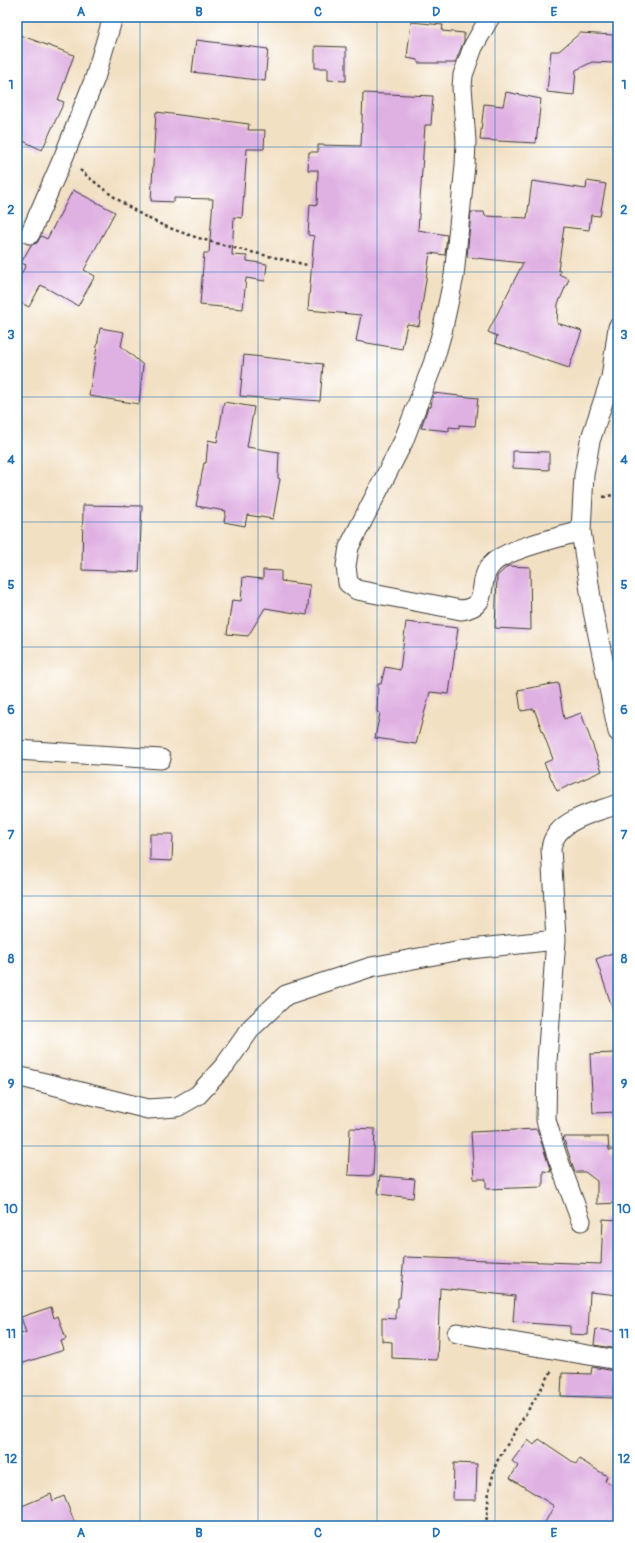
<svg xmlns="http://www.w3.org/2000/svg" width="635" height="1543" font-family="Pangolin,sans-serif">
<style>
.building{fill:#dfb0e2}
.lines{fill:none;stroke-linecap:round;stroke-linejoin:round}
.minor-casing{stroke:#3c3935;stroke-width:21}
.path{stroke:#3c3935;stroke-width:2.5;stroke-dasharray:3 3;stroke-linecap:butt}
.minor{stroke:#fff;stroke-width:19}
.grid{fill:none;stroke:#1f6fb2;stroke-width:1;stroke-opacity:0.55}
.neatline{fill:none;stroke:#1f6fb2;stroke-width:1.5}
.grid-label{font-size:13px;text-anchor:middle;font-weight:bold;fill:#1f6fb2}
</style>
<rect width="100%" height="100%" fill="#fff"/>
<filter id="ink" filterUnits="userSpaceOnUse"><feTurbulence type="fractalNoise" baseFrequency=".025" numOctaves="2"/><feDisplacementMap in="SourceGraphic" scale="8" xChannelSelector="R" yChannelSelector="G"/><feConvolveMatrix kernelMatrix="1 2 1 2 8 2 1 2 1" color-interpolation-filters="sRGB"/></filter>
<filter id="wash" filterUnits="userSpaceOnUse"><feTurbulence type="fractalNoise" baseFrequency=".012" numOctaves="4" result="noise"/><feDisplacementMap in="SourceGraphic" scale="16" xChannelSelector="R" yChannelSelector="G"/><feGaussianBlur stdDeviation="0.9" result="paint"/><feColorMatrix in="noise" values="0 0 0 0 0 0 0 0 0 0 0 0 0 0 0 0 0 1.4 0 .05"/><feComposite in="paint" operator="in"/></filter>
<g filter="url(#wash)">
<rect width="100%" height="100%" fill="#f2e0c3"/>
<g id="blocks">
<!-- building -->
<path class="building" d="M 411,22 L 443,25 L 442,31 L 464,33 L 464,41 L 455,63 L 418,63 L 418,60 L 407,58 Z
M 580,33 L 613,35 L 613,63 L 592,62 L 576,70 L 574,95 L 547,92 L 551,51 L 559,51 Z
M 17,34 L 74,55 L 58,100 L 64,102 L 42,150 L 17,138 Z
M 196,40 L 268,49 L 265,81 L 192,72 Z
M 315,46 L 346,47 L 346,81 L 328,80 L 328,68 L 315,68 Z
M 506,92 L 541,99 L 536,143 L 480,140 L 484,104 L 503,106 Z
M 363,93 L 433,96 L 431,125 L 425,125 L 418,230 L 447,235 L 445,255 L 430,253 L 419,326 L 407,324 L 402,349 L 356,341 L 361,315 L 308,310 L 314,236 L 308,235 L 310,204 L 317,205 L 318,170 L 308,170 L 309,152 L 318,152 L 318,145 L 361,146 Z
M 156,112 L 249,124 L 248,130 L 265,130 L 264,149 L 247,149 L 242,218 L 234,217 L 232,255 L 247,256 L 247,261 L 267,264 L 265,281 L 246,278 L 243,309 L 200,305 L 204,253 L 209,253 L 213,199 L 174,198 L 174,202 L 151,201 Z
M 532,181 L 586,189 L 587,181 L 606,184 L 600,216 L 591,215 L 589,230 L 564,227 L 558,270 L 561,271 L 559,274 L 569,279 L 558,304 L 557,323 L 582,331 L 569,368 L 495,343 L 497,336 L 488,332 L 523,263 L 467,257 L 471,212 L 484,212 L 485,216 L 527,218 Z
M 73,190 L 115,212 L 84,270 L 95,276 L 78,306 L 41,285 L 29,307 L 17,301 L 17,282 L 26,265 L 21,263 L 31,245 L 37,243 L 41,236 L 47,239 Z
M 100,328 L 124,332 L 121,346 L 143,365 L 139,404 L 89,396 Z
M 244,355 L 323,364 L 320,401 L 280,398 L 280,400 L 240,396 Z
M 433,393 L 478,398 L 475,426 L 459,425 L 459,428 L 449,427 L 449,431 L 421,428 L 428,407 L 431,407 Z
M 224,402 L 254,407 L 247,447 L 279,452 L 278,478 L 280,479 L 273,519 L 247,515 L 245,526 L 224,522 L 226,511 L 196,506 L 204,463 L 206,463 L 208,440 L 217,442 Z
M 513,451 L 549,452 L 549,470 L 513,468 Z
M 83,505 L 142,506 L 139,572 L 82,570 Z
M 508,566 L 530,567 L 531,630 L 495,628 L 497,576 Z
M 263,570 L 281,571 L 281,581 L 310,585 L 307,615 L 265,608 L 248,636 L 227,634 L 232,600 L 241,601 L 243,577 L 263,579 Z
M 406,622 L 458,628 L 449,694 L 430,692 L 416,744 L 375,738 L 380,713 L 377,712 L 378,684 L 381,684 L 385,667 L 400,670 Z
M 558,683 L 564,719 L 581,713 L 602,771 L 557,791 L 544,763 L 553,759 L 534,709 L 521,711 L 518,690 Z
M 150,834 L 173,834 L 172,861 L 150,860 Z
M 618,951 L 618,1015 L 615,1016 L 596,959 Z
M 615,1053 L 618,1053 L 617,1112 L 593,1113 L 590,1054 Z
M 350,1128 L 375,1129 L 373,1176 L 348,1175 Z
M 537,1129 L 551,1172 L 543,1171 L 543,1187 L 486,1189 L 486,1179 L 474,1179 L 471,1132 Z
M 563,1137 L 608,1137 L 609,1150 L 618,1150 L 618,1203 L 597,1204 L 597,1181 L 585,1172 L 575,1172 Z
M 380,1176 L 415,1179 L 413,1198 L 378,1194 Z
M 603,1219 L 618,1220 L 618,1295 L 590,1292 L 588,1335 L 570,1334 L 570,1326 L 513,1322 L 515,1296 L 440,1288 L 437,1360 L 392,1358 L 392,1342 L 382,1341 L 382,1318 L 396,1319 L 396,1308 L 398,1308 L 398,1298 L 400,1298 L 404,1257 L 601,1264 Z
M 51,1307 L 54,1318 L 58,1316 L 66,1339 L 61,1341 L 64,1350 L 17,1365 L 17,1334 L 26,1333 L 21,1317 Z
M 596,1329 L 618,1332 L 618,1349 L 594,1345 Z
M 592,1367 L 615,1371 L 614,1398 L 561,1396 L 562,1373 L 591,1374 Z
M 539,1439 L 576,1464 L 579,1459 L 607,1476 L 605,1481 L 618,1487 L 618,1526 L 543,1526 L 554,1506 L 510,1478 L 518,1466 L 512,1461 L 528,1440 L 534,1445 Z
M 454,1463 L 477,1464 L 476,1500 L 453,1500 Z
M 51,1494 L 53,1501 L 64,1496 L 76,1526 L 23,1526 L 17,1508 Z"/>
</g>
</g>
<g filter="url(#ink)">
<use href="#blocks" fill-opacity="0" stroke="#3c3935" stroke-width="1"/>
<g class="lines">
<defs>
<path id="minor" d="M 490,17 L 473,47 L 463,75 L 462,87 L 466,141 L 465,165 L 454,276 L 442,332 L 433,364 L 403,442 L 349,547 L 346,566 L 348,583 L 357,590 L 461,610 C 493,606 475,581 492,564 C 505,549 561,537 581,531
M 30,234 L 64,156 L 95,78 L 113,17
M 618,327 L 611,378 L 590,441 L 584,475 L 581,531 L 593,611 L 618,732
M 17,750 L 161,759
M 17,1076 L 148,1109 L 177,1107 L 198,1095 L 225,1065 L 252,1027 L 286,995 L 371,967 L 461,950 L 556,940
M 581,1221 L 556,1153 L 546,1120 L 547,1061 L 556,940 L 551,848 C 556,819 594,813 618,804
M 457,1333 L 618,1360"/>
</defs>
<!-- minor casing -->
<use href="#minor" class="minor-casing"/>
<!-- path -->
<path class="path" d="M 80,170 C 104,190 131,211 160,224 C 207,244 258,253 307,265
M 603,497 L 618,494
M 486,1526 L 489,1491 L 496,1463 L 553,1369"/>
<!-- minor -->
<use href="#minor" class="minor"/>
</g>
</g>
<!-- grid -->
<path class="grid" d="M 140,17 L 140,1526M 258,17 L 258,1526M 377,17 L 377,1526M 495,17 L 495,1526M 17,147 L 618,147M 17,272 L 618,272M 17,397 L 618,397M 17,522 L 618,522M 17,647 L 618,647M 17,772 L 618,772M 17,896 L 618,896M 17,1021 L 618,1021M 17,1146 L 618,1146M 17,1271 L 618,1271M 17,1396 L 618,1396"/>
<!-- margin -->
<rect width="635" height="1543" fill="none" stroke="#fff" stroke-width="44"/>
<rect x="22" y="22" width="591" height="1499" class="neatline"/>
<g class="grid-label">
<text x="81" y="16">A</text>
<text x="199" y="16">B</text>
<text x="318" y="16">C</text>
<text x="436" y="16">D</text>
<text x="554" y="16">E</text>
<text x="11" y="89">1</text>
<text x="624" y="89">1</text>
<text x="11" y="214">2</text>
<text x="624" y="214">2</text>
<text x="11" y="339">3</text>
<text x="624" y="339">3</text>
<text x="11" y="464">4</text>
<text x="624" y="464">4</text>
<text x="11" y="589">5</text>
<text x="624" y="589">5</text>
<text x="11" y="714">6</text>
<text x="624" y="714">6</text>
<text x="11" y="839">7</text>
<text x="624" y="839">7</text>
<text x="11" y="963">8</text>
<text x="624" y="963">8</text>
<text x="11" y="1088">9</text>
<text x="624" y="1088">9</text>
<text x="11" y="1213">10</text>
<text x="624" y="1213">10</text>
<text x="11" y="1338">11</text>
<text x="624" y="1338">11</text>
<text x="11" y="1463">12</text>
<text x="624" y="1463">12</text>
<text x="81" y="1537">A</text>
<text x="199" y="1537">B</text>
<text x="318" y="1537">C</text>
<text x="436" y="1537">D</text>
<text x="554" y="1537">E</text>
</g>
</svg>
